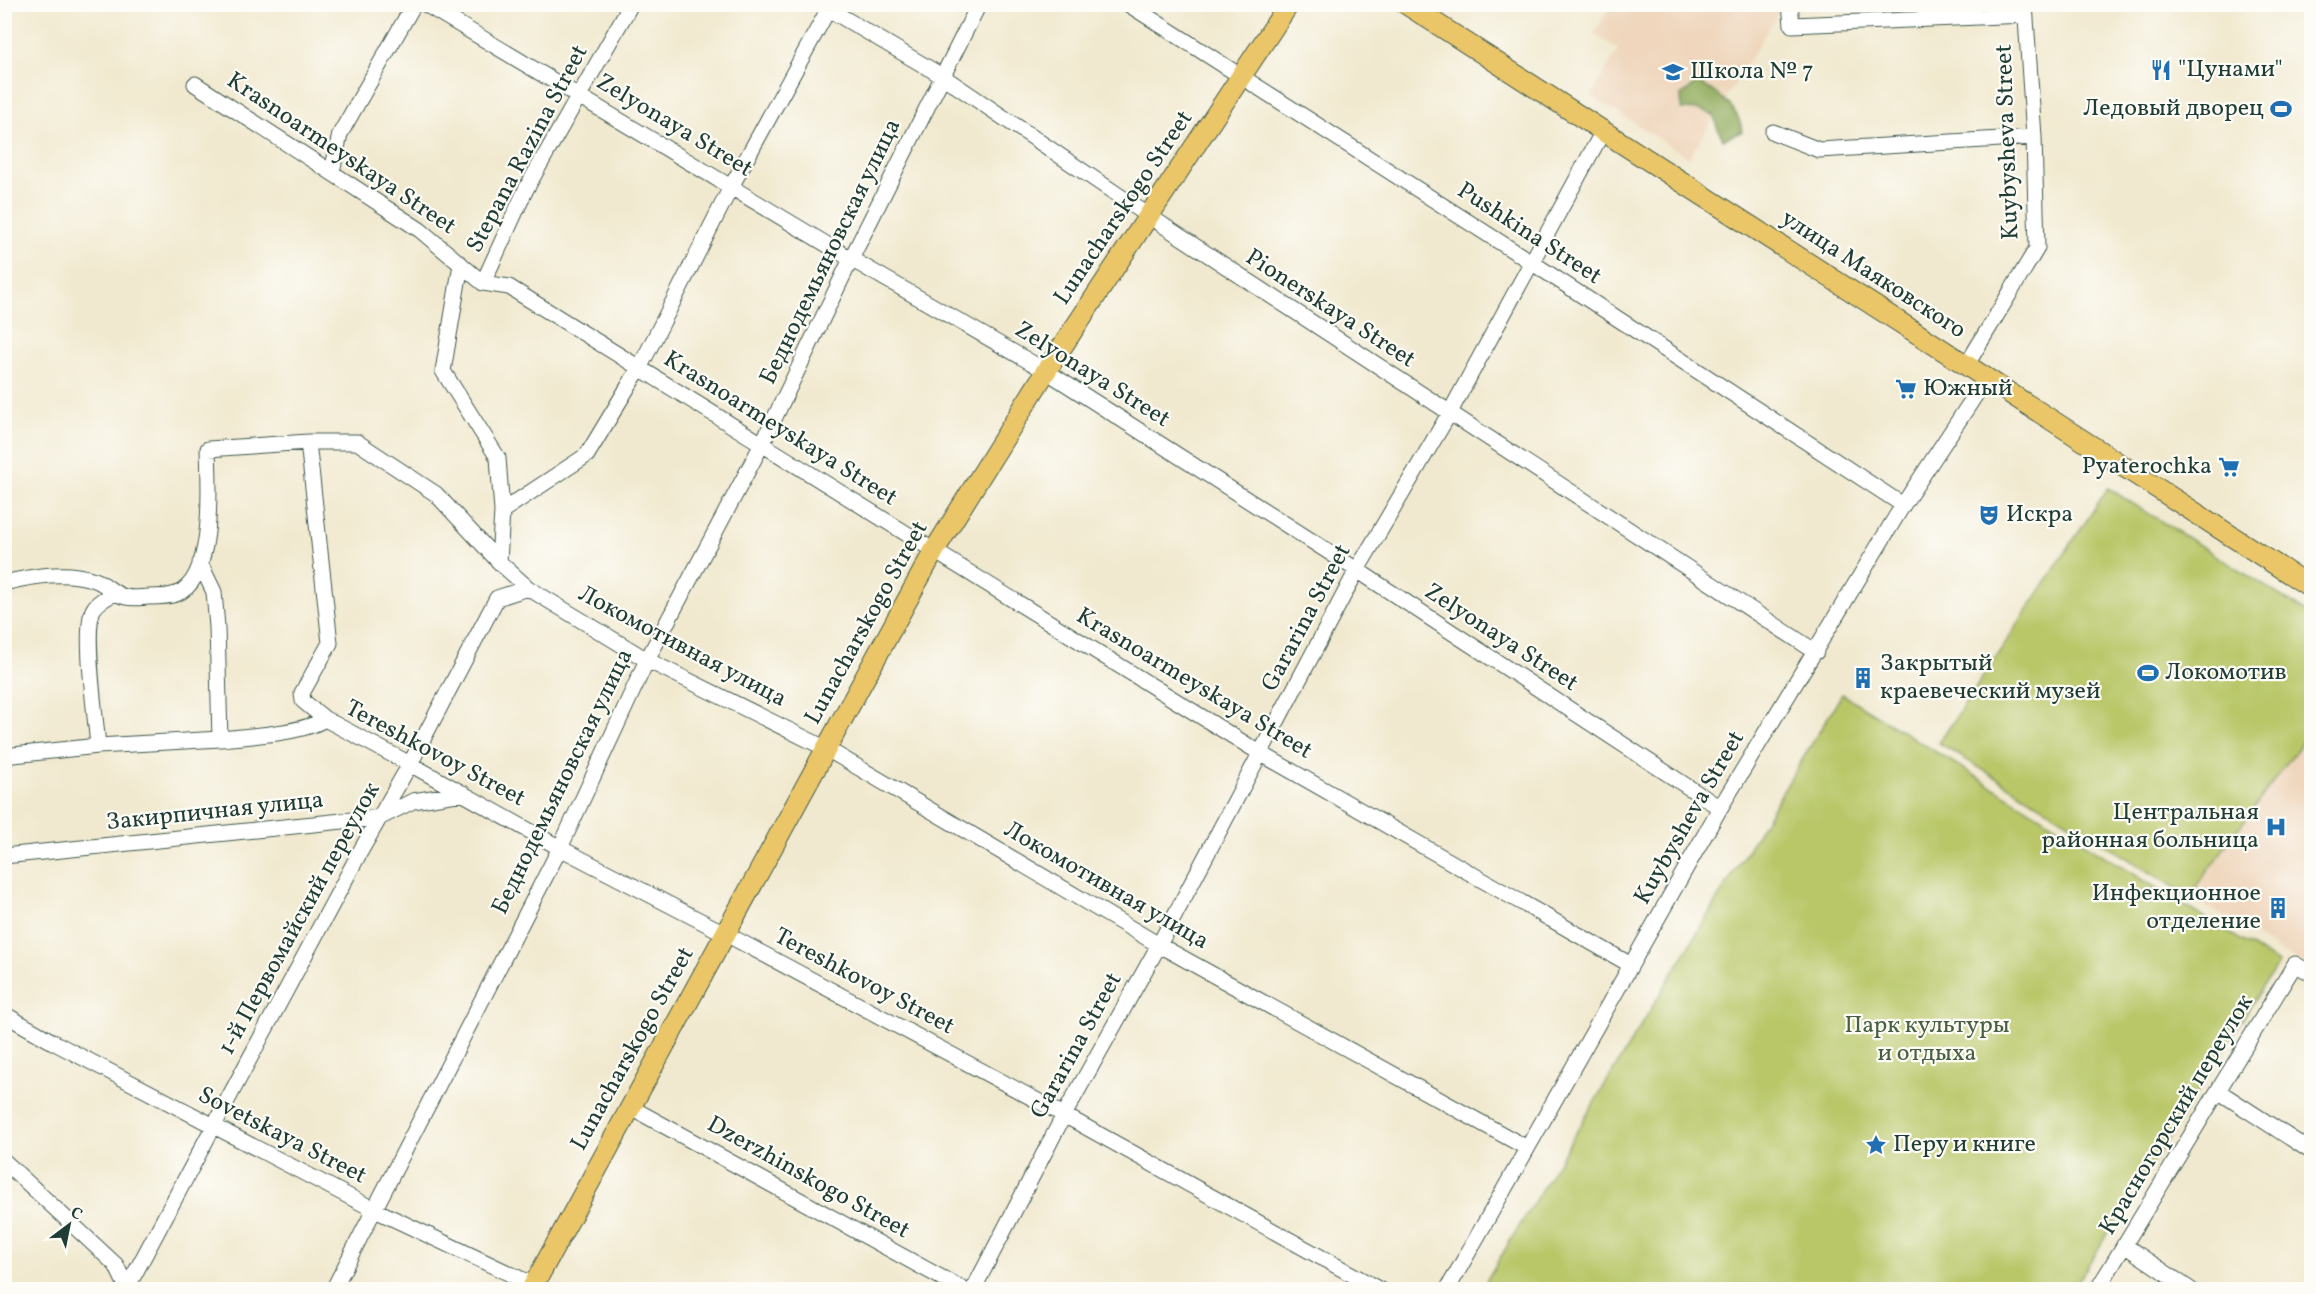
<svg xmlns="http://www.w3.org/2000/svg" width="2316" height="1294" font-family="Vollkorn,serif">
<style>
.built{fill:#efd6bc}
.green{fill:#b9c769;stroke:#6c824e;stroke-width:1.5}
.forest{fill:#92ac5d;stroke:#587448;stroke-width:1.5}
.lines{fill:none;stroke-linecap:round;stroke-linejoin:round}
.minor-casing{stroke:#3e574b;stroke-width:17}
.major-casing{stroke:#3e574b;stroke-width:22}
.minor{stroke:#fff;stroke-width:15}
.major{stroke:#eac669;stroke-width:20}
.labels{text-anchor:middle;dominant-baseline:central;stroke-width:4.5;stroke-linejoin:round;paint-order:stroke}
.poi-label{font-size:24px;fill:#1f3d34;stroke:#fdfcf7;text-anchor:start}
.street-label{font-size:24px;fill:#1f3d34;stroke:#fdfcf7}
.park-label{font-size:24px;fill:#466041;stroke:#fdfcf7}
</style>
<rect width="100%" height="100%" fill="#fdfcf7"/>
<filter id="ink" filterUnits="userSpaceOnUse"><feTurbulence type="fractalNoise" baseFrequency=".0167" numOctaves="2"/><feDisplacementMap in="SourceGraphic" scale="12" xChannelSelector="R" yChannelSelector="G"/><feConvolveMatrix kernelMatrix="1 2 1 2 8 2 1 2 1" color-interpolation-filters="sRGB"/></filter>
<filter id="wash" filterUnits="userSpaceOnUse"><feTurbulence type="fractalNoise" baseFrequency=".008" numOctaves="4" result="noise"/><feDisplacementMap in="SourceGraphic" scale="24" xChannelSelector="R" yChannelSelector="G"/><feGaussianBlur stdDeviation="1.35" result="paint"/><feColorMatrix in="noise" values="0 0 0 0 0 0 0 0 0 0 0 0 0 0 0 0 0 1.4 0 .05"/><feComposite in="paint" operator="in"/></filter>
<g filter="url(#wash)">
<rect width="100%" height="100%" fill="#f1e9cf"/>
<!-- built -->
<path class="built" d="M 1611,5 L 1783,5 L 1689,158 L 1591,96 L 1618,49 L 1594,34 Z
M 2311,730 L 2311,969 L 2189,896 Z"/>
<!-- green -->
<path class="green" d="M 2108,488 L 2311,615 L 2311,730 L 2189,896 L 1939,743 Z
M 1842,694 L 2278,963 L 2073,1289 L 1499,1289 L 1486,1281 Z"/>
<!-- forest -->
<path class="forest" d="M 1698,82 C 1718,94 1740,107 1742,132 L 1723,139 L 1717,127 L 1714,115 L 1699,110 L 1682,109 L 1681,95 Z"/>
</g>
<g filter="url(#ink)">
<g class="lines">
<defs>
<path id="minor" d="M 425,4 L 851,259 L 1046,371 L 1357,570 L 1720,808
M 820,4 L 942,76 L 1149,216 L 1816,652
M 1128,4 L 1531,262 L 1903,505
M 1790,4 L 1792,25 L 2025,15
M 195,84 L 420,230 L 483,283 L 509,287 L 1260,753 L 1631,965
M 1773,132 L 1819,150 L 2034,137
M 332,172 L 340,134 L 414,4
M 461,264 L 443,371 L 498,458 L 502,511
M 483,283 L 526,189 L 631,4
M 1966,366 L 2037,248 L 2034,137 L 2025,4
M 308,442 L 330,643 L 302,693 L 303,701 L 325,719 L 410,764 L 560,848 L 726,934 L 1064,1115 L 1380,1290
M 499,562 L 502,511 L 587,455 L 640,367 L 731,187 L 828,10
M 200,563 L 214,592 L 217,627 L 220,739 C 248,736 301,734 325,719
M 4,583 C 33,576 66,570 95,580 C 107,584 113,595 126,597 C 133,599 142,597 149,597 C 157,597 168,597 176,594 C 216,580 209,482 208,449 L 308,442 L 357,442 L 436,494 L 499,562 L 528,588 L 647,660 L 827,749 L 1159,945 L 1527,1148
M 98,746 C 96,720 83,630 93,610 C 97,602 107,597 115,593
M 4,756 L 98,746 L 220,739
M 4,856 L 381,817 L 413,801 L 463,793
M 4,1014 L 53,1042 L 373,1209 L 544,1290
M 2218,1091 L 2312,1152
M 630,1107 L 964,1290
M 4,1161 L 116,1265 L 127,1288
M 2124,1245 L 2191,1290
M 126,1290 L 360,852 L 410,764 L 497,598 L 528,588
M 333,1290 L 560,848 L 647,660 L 762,444 L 851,259 L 979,4
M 973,1290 L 1064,1115 L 1159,945 L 1357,570 L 1449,414 L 1603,131
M 1447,1290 L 1720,808 L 1903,505 L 1986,379
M 2097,1290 L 2295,964 L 2312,974"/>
<path id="major" d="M 1406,4 L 2312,588
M 531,1290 L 934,551 L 1046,371 L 1289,4"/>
</defs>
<!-- minor casing -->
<use href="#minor" class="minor-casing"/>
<!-- major casing -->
<use href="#major" class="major-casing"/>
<!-- minor -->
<use href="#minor" class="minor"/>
<!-- major -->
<use href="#major" class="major"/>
</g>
</g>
<!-- icons -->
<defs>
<symbol id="restaurant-bare" viewBox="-9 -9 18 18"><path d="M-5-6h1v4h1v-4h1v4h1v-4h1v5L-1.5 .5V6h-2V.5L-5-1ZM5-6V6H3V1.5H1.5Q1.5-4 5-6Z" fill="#1f6fb2" stroke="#fdfcf7" stroke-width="2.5" paint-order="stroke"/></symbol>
<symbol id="school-bare" viewBox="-9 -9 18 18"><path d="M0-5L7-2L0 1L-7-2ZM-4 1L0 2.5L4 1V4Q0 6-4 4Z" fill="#1f6fb2" stroke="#fdfcf7" stroke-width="2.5" paint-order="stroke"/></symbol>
<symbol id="stadium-bare" viewBox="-9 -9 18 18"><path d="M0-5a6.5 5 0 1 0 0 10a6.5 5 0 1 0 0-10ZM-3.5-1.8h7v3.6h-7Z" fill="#1f6fb2" stroke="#fdfcf7" stroke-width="2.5" paint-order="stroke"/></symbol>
<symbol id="supermarket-bare" viewBox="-9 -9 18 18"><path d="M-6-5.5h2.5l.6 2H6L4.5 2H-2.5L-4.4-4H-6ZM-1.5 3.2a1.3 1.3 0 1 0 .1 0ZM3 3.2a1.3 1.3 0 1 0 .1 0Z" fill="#1f6fb2" stroke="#fdfcf7" stroke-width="2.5" paint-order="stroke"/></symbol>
<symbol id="theatre-bare" viewBox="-9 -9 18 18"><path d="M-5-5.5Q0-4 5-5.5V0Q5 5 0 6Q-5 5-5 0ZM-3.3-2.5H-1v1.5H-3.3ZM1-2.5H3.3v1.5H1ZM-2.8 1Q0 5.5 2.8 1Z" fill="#1f6fb2" stroke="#fdfcf7" stroke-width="2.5" paint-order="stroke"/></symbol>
<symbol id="building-bare" viewBox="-9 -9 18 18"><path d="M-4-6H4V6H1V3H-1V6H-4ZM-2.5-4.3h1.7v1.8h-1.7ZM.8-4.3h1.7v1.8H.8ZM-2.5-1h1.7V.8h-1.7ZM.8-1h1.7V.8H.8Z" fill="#1f6fb2" stroke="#fdfcf7" stroke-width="2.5" paint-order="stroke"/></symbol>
<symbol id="hospital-bare" viewBox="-9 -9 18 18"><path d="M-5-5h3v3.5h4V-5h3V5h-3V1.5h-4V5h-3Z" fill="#1f6fb2" stroke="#fdfcf7" stroke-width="2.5" paint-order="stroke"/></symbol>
<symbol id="sight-bare" viewBox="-9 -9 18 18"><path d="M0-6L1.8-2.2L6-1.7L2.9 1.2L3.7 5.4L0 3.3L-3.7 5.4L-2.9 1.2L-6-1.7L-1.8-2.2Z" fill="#1f6fb2" stroke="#fdfcf7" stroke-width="2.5" paint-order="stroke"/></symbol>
</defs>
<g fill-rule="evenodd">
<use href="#restaurant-bare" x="2146" y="55" width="30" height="30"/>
<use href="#school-bare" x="1658" y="57" width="30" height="30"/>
<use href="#stadium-bare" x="2266" y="94" width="30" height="30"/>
<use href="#supermarket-bare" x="1891" y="374" width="30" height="30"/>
<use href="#supermarket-bare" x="2214" y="452" width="30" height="30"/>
<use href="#theatre-bare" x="1974" y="500" width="30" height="30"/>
<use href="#stadium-bare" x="2133" y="658" width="30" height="30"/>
<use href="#building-bare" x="1848" y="663" width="30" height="30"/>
<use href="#hospital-bare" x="2261" y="812" width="30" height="30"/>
<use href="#building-bare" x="2263" y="893" width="30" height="30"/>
<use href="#sight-bare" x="1861" y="1130" width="30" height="30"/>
</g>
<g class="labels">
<!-- poi labels -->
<g class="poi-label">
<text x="2178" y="70">"Цунами"</text>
<text x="1690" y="72">Школа № 7</text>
<text x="2264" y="109" text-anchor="end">Ледовый дворец</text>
<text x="1923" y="389">Южный</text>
<text x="2212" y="467" text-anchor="end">Pyaterochka</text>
<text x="2006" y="515">Искра</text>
<text x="1880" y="664">Закрытый<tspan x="1880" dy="28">краевеческий музей</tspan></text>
<text x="2165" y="673">Локомотив</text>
<text x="2259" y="813" text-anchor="end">Центральная<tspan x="2259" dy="28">районная больница</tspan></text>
<text x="2261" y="894" text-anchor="end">Инфекционное<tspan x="2261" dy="28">отделение</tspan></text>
<text x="1893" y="1145">Перу и книге</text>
</g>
<!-- street labels -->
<g class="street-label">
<text transform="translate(674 126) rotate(31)">Zelyonaya Street</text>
<text transform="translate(2008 142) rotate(-92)">Kuybysheva Street</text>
<text transform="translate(528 149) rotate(-62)">Stepana Razina Street</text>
<text transform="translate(341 154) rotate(34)">Krasnoarmeyskaya Street</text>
<text transform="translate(1124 208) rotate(-56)">Lunacharskogo Street</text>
<text transform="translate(1529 234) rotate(33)">Pushkina Street</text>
<text transform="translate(831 252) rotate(-64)">Беднодемьяновская улица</text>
<text transform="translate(1873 275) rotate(33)">улица Маяковского</text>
<text transform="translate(1330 309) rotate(33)">Pionerskaya Street</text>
<text transform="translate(1092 375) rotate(32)">Zelyonaya Street</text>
<text transform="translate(780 429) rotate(32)">Krasnoarmeyskaya Street</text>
<text transform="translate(1307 618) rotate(-62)">Gararina Street</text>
<text transform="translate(867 623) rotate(-61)">Lunacharskogo Street</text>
<text transform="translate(1501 638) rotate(33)">Zelyonaya Street</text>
<text transform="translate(682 647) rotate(28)">Локомотивная улица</text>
<text transform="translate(1194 684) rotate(31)">Krasnoarmeyskaya Street</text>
<text transform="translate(435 754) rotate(28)">Tereshkovoy Street</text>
<text transform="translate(563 782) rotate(-64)">Беднодемьяновская улица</text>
<text transform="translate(215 812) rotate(-6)">Закирпичная улица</text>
<text transform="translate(1690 818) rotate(-60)">Kuybysheva Street</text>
<text transform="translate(1106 886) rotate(30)">Локомотивная улица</text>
<text transform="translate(300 919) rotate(-61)">1-й Первомайский переулок</text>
<text transform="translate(864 982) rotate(28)">Tereshkovoy Street</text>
<text transform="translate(1077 1046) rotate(-61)">Gararina Street</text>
<text transform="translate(633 1049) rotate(-61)">Lunacharskogo Street</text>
<text transform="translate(2177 1115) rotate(-59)">Красногорский переулок</text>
<text transform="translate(282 1136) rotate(27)">Sovetskaya Street</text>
<text transform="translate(808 1178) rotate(29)">Dzerzhinskogo Street</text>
</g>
<!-- park labels -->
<g class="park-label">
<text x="1927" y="1026">Парк культуры<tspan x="1927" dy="28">и отдыха</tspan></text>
</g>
</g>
<!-- margin -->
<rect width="2316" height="1294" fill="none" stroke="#fdfcf7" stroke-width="24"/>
<!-- north arrow -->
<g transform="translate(69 1225) rotate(32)" stroke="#fdfcf7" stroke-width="4.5" paint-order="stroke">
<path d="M0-4.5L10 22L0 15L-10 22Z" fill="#1f3d34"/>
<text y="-9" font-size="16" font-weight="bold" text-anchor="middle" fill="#1f3d34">С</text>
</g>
</svg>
